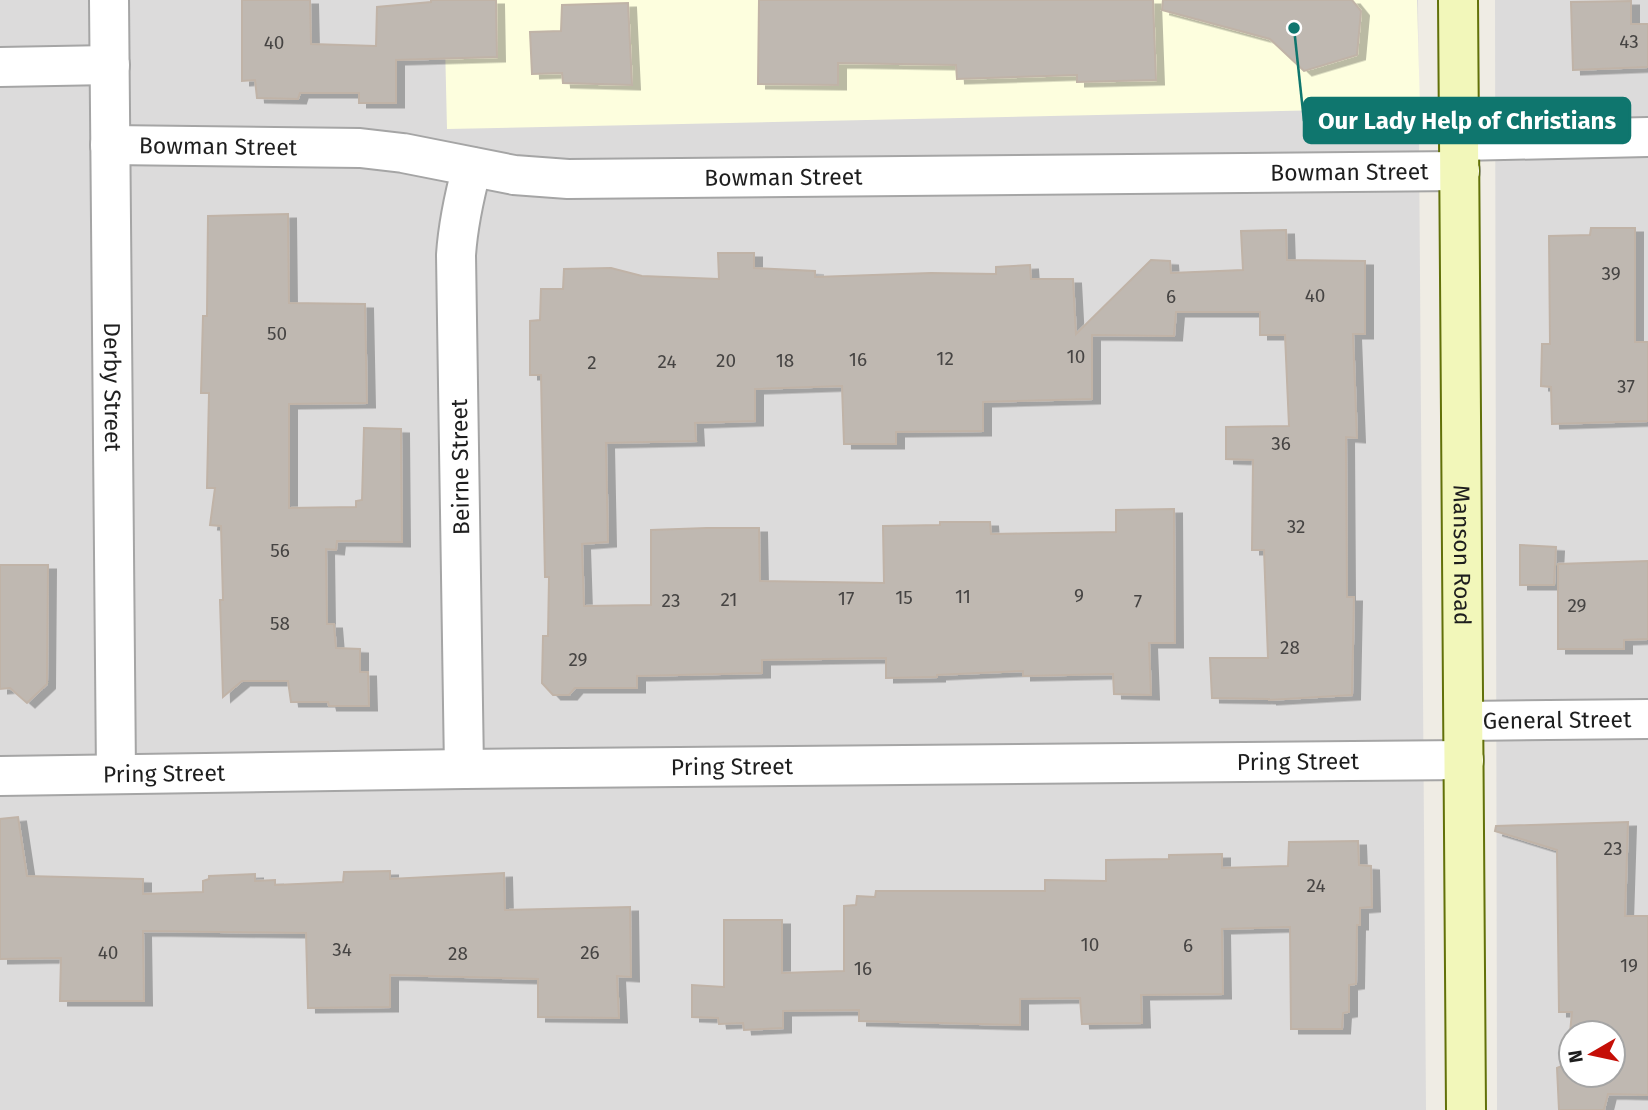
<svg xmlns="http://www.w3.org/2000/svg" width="1648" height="1110" font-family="'Fira Sans',sans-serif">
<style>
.residential{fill:#dcdbdb;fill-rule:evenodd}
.education{fill:#fdfede}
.building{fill:#bfb8b1;stroke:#c0b3a7;stroke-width:2;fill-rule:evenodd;filter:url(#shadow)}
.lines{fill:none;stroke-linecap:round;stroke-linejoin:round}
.street-casing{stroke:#a5a5a5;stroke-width:42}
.secondary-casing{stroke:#627109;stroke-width:42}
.street{stroke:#fff;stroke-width:38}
.secondary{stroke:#f2f7ba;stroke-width:38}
.labels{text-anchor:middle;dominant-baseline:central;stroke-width:5;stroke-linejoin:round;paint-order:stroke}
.number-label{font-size:19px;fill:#464443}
.street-label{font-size:23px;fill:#1e1e1e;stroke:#fff}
.leader{fill:none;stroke:#0f766e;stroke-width:2.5}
.callout-dot{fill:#0f766e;stroke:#fff;stroke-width:2.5}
.callout{fill:#0f766e;stroke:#0f766e;stroke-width:2.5}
.callout-label{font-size:24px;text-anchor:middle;font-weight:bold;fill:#fff}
</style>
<defs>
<filter id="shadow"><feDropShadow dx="8" dy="4.5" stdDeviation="0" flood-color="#0004"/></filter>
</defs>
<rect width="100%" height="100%" fill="#efece4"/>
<!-- residential -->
<path class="residential" d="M 0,0 L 1418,0 L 1426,1110 L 0,1110 Z
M 1495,0 L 1648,0 L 1648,1110 L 1497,1110 ZM 1571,1033 L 1613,1033 L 1613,1075 L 1571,1075 Z"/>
<!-- education -->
<path class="education" d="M 444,0 L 1417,0 L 1420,108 L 447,129 Z"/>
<!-- building -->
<path class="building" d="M 242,0 L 310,0 L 311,44 L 376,46 L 377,7 L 431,2 L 431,0 L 496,0 L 497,57 L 396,60 L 396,103 L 359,103 L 359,93 L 300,93 L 298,99 L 257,98 L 255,80 L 242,81 Z
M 759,0 L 1153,0 L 1156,80 L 1077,82 L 1077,75 L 957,79 L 956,65 L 838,63 L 838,85 L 758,84 Z
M 1163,0 L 1352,0 L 1361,11 L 1357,55 L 1304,71 L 1270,39 L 1162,10 Z
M 1631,1 L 1631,24 L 1648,24 L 1648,67 L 1573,70 L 1571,2 Z
M 628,3 L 632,85 L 563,83 L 562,73 L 532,74 L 530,32 L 561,31 L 562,5 Z
M 288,214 L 289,303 L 365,304 L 367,403 L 289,404 L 289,508 L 356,507 L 356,501 L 362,500 L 364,428 L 401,429 L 402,542 L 337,541 L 336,550 L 326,549 L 327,624 L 334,624 L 336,648 L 360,649 L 360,672 L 368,672 L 369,706 L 329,706 L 328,702 L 291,702 L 288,681 L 242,681 L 223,697 L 220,600 L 223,600 L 221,526 L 210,525 L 215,488 L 207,488 L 209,393 L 201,393 L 203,316 L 207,316 L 208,216 Z
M 1591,228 L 1635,228 L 1635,342 L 1648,342 L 1648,421 L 1552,424 L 1551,387 L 1541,386 L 1542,344 L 1550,344 L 1549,236 L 1590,235 Z
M 1286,230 L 1287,260 L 1365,261 L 1365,334 L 1353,334 L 1357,438 L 1346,437 L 1347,597 L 1354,597 L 1352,695 L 1269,700 L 1269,699 L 1212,698 L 1210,658 L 1268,658 L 1264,550 L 1252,550 L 1253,460 L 1226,459 L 1226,427 L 1289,426 L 1285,335 L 1260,335 L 1260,312 L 1176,312 L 1174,336 L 1092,335 L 1092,399 L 983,402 L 983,431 L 896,432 L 896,444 L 844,444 L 842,386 L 755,389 L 755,421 L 695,423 L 696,441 L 606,443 L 608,542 L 582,544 L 584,606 L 651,605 L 651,530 L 707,528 L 759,528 L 760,581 L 884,583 L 883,526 L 940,525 L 940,522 L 990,522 L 991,534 L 1116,532 L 1116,510 L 1174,509 L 1175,643 L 1149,643 L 1151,695 L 1114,694 L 1113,674 L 1023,676 L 1023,671 L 937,675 L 937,677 L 886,678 L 886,658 L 762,660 L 762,673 L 637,676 L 637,688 L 575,688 L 569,695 L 553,695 L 542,683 L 543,636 L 548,636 L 549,577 L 545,577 L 541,375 L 530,375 L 530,321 L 540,320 L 541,289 L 563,289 L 564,269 L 611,268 L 642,276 L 719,279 L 718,253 L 754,253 L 754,268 L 815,271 L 815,277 L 931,273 L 996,274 L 996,267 L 1030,265 L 1031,279 L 1073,279 L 1076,334 L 1151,260 L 1170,261 L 1171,273 L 1243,270 L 1241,231 Z
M 1520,545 L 1556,547 L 1554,585 L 1520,585 Z
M 1648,561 L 1648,639 L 1624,640 L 1624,649 L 1558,649 L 1558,564 Z
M 0,565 L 48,565 L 47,684 L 27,703 L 10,688 L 0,689 Z
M 18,817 L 27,876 L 143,879 L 143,894 L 203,892 L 203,881 L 209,879 L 209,876 L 255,874 L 255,881 L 275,880 L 275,885 L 343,882 L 344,872 L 390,871 L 390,879 L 504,873 L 505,910 L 630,907 L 631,977 L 617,976 L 619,1018 L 538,1017 L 538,979 L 390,975 L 390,1007 L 308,1008 L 306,933 L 143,931 L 144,1001 L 60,1001 L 61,958 L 0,959 L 0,819 Z
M 1628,822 L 1625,916 L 1648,916 L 1648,1095 L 1608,1094 L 1604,1110 L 1559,1110 L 1557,1068 L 1567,1064 L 1572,1012 L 1559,1012 L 1557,850 L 1495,831 L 1496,826 ZM 1571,1033 L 1613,1033 L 1613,1075 L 1571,1075 Z
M 1358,841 L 1359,865 L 1371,866 L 1372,907 L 1360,908 L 1360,925 L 1357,925 L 1356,984 L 1349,985 L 1349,1012 L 1343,1013 L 1342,1029 L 1291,1029 L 1290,927 L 1222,929 L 1223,994 L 1141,995 L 1142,1023 L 1082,1024 L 1080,998 L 1020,999 L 1020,1025 L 859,1021 L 859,1010 L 783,1011 L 783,1028 L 744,1030 L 743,1023 L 719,1024 L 718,1018 L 692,1017 L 692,985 L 724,987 L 724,920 L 782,920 L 782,973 L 844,971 L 844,906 L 856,905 L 857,896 L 875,897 L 876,891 L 1045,891 L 1045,880 L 1106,881 L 1106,860 L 1169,859 L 1169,855 L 1222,854 L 1222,868 L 1288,866 L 1289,842 Z"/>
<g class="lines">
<defs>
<g id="street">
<path id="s1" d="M 109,0 L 116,774"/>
<path d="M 0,67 L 110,65"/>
<path d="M 1460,141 L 1648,137"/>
<path id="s2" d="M 110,145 L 360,148 L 403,153 L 514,175 L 568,179 L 1460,171"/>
<path id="s3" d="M 1464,721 L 1648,719"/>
<path d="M 464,769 L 456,255 C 458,225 464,197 472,167"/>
<path id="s4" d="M 0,776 L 464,769 L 1464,760"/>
</g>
<g id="secondary">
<path id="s5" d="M 1458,0 L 1466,1110"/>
</g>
</defs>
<!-- street casing -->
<use href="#street" class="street-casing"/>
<!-- secondary casing -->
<use href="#secondary" class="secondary-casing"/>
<!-- street -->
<use href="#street" class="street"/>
<!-- secondary -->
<use href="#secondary" class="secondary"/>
</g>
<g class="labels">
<!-- number labels -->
<g class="number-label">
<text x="1629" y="41">43</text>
<text x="274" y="42">40</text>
<text x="1611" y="273">39</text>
<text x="1315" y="295">40</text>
<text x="1171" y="296">6</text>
<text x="277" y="333">50</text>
<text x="1076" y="356">10</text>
<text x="945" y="358">12</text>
<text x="858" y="359">16</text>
<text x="726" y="360">20</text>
<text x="785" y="360">18</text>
<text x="667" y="361">24</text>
<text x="592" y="362">2</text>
<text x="1626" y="386">37</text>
<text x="1281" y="443">36</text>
<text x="1296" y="526">32</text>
<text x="280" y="550">56</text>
<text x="1079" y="595">9</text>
<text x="963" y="596">11</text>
<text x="904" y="597">15</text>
<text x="846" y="598">17</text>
<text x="729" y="599">21</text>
<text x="671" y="600">23</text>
<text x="1138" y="601">7</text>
<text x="1577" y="605">29</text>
<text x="280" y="623">58</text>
<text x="1290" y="647">28</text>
<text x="578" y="659">29</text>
<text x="1613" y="848">23</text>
<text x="1316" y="885">24</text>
<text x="1090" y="944">10</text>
<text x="1188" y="945">6</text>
<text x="342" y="949">34</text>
<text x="108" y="952">40</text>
<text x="590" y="952">26</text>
<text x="458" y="953">28</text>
<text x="1629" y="965">19</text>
<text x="863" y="968">16</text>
</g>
<!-- street labels -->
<g class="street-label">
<text stroke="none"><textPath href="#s2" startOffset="108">Bowman Street</textPath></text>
<text stroke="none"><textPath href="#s2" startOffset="1242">Bowman Street</textPath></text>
<text stroke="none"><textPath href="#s2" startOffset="676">Bowman Street</textPath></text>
<text stroke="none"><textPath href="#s1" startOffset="387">Derby Street</textPath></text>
<text transform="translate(460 467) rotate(-91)">Beirne Street</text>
<text stroke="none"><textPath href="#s5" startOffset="555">Manson Road</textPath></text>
<text stroke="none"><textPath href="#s3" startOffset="93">General Street</textPath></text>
<text stroke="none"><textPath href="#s4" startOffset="1298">Pring Street</textPath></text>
<text stroke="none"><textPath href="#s4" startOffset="732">Pring Street</textPath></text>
<text stroke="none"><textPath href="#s4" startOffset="164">Pring Street</textPath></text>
</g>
</g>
<!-- callouts -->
<path class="leader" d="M1294 28L1304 121"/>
<circle class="callout-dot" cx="1294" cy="28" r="7"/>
<rect class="callout" x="1304" y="98" width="326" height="45" rx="7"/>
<g class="callout-label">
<text x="1467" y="129">Our Lady Help of Christians</text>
</g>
<!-- north arrow -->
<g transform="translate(1592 1054) rotate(261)"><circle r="33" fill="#ffffff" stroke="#a5a5a5" stroke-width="2"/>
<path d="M0-5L12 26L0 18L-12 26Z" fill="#c50f07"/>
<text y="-10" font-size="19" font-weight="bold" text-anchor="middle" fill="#1e1e1e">N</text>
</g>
</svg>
